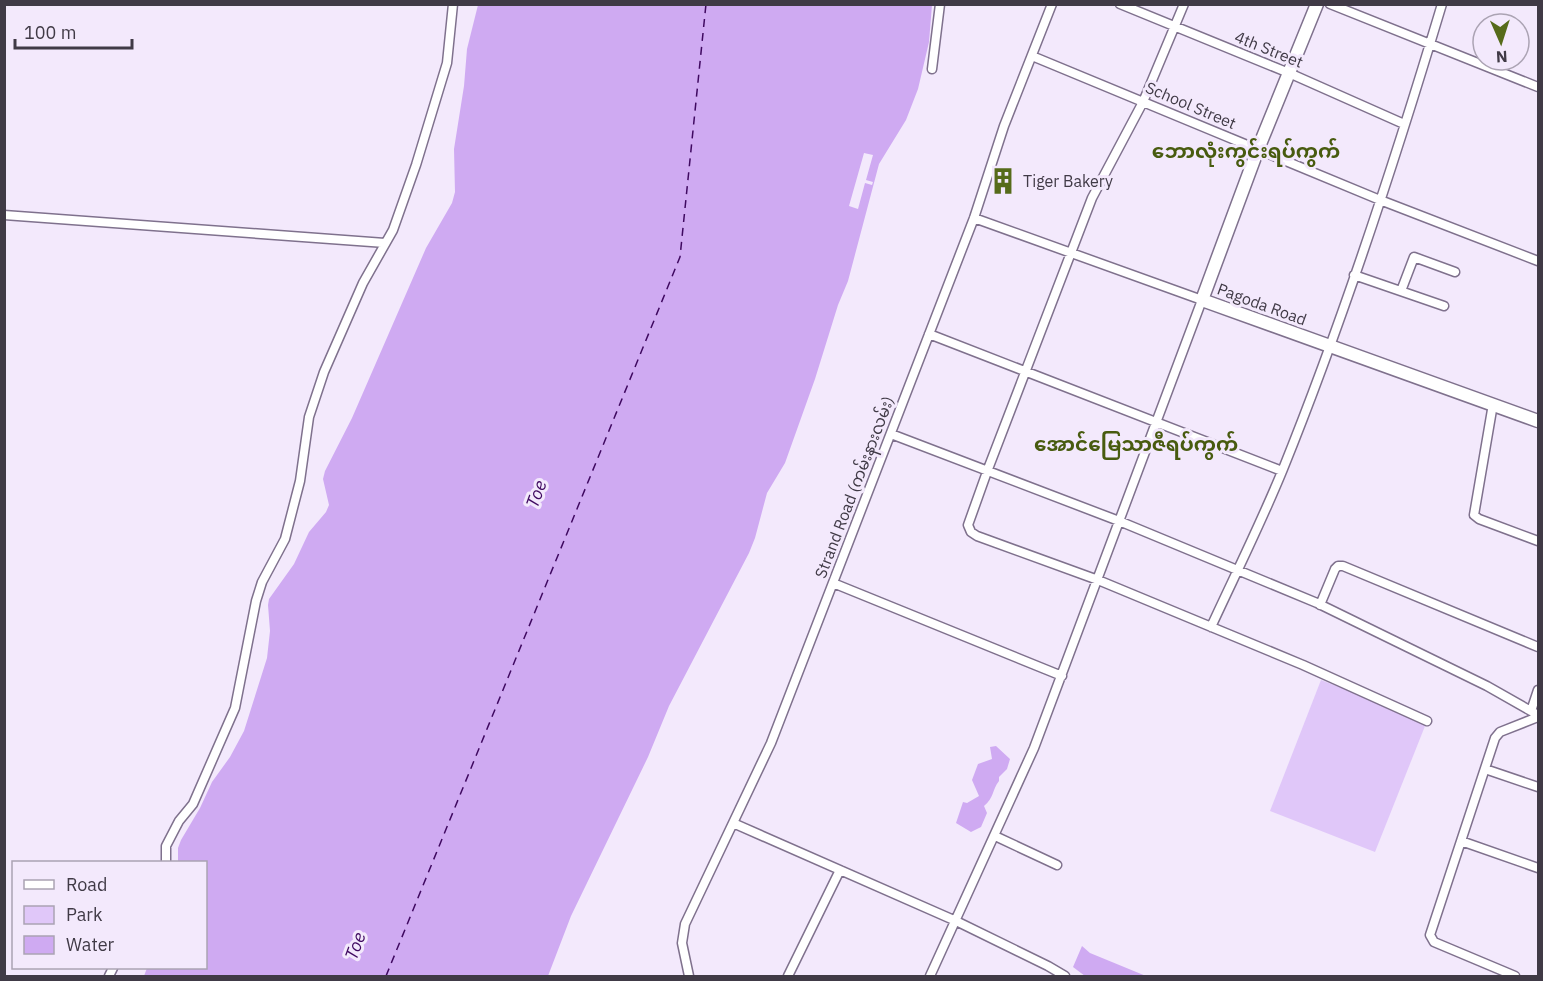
<svg xmlns="http://www.w3.org/2000/svg" width="1543" height="981" font-family="'IBM Plex Sans','Noto Sans Myanmar',sans-serif">
<style>
.green{fill:#e0c7f9}
.water{fill:#cfaaf2}
.pier{fill:#f3e9fc}
.lines{fill:none;stroke-linecap:round;stroke-linejoin:round}
.ferry{stroke:#3f0960;stroke-width:1.5;stroke-dasharray:8 6;stroke-linecap:butt}
.minor-casing{stroke:#7f718d;stroke-width:11}
.secondary-casing{stroke:#7f718d;stroke-width:15}
.minor{stroke:#fff;stroke-width:8}
.secondary{stroke:#fff;stroke-width:12}
.labels{text-anchor:middle;dominant-baseline:central;stroke-width:6;stroke-linejoin:round;paint-order:stroke}
.street-label{font-size:16px;fill:#403a46;stroke:#f3e9fc}
.poi-label{font-size:16px;fill:#403a46;stroke:#f3e9fc;text-anchor:start}
.water-label{font-size:18px;font-style:italic;fill:#3f0960;stroke:#f3e9fc}
.quarter-label{font-size:20px;font-weight:bold;fill:#485b0f;stroke:#f3e9fc}
</style>
<rect width="100%" height="100%" fill="#f3e9fc"/>
<!-- green -->
<path class="green" d="M 1321,680 L 1427,721 L 1375,852 L 1270,811 Z"/>
<!-- water -->
<path class="water" d="M 478,5 L 932,5 L 929,42 L 918,89 L 906,120 L 879,164 L 848,281 L 838,305 L 815,379 L 785,463 L 767,493 L 755,538 L 749,553 L 669,706 L 648,757 L 571,916 L 548,976 L 144,976 L 147,968 L 206,968 L 206,862 L 178,862 L 178,848 L 181,840 L 200,808 L 212,782 L 230,757 L 244,731 L 267,658 L 270,631 L 268,605 L 269,599 L 294,564 L 309,532 L 326,512 L 329,505 L 323,479 L 325,471 L 352,418 L 426,248 L 452,203 L 455,192 L 454,149 L 464,86 L 467,49 Z
M 996,746 L 1010,759 L 1007,769 L 999,777 L 999,781 C 992,790 994,798 984,806 L 987,813 L 981,827 L 971,832 L 956,823 L 963,802 L 967,803 L 979,796 L 972,780 L 978,764 L 992,759 L 990,747 Z
M 1082,946 L 1090,953 L 1146,976 L 1085,976 L 1073,967 Z"/>
<!-- pier -->
<path class="pier" d="M 864,153 L 873,155 L 866,180 L 873,182 L 872,185 L 865,183 L 858,209 L 849,206 Z"/>
<g class="lines">
<!-- ferry -->
<path class="ferry" d="M 386,976 L 680,257 L 706,4"/>
<defs>
<path id="minor" d="M 1120,4 L 1289,73 L 1404,124
M 1184,4 L 1143,102 L 1092,198 L 988,469 L 968,525 L 971,532 L 977,536 L 1098,580 L 1303,665 L 1427,721
M 1330,4 L 1538,87
M 1032,56 L 1380,200 L 1538,261
M 932,69 L 940,4
M 4,215 L 385,243
M 1354,275 L 1444,306
M 1401,291 L 1414,257 L 1455,272
M 929,334 L 1282,471
M 1493,404 L 1474,515 L 1479,519 L 1538,541
M 891,434 L 1119,521 L 1317,603 L 1487,686 L 1538,715
M 833,583 L 1062,676
M 1320,605 L 1335,569 L 1338,566 L 1343,566 L 1538,647
M 1211,627 C 1235,575 1261,523 1283,469 C 1344,318 1395,161 1442,4
M 1531,711 L 1538,690
M 1485,769 L 1538,787
M 733,823 L 956,921 L 1048,966 L 1065,976
M 995,836 L 1057,865
M 1461,841 L 1538,868
M 166,862 L 166,846 L 179,821 L 193,804 L 235,708 L 256,601 L 262,582 L 285,539 L 300,481 L 309,417 L 324,372 L 363,283 L 393,230 L 416,165 L 447,63 L 453,4
M 109,976 L 113,968
M 689,976 L 682,943 L 685,924 L 771,743 L 974,218 L 1004,126 L 1052,4
M 788,976 L 840,870
M 930,976 L 1034,748 L 1202,300 L 974,218
M 1515,976 L 1434,942 L 1430,935 L 1495,738 L 1500,732 L 1538,717"/>
<path id="secondary" d="M 1317,4 L 1258,149 L 1202,300 L 1538,421"/>
</defs>
<!-- minor casing -->
<use href="#minor" class="minor-casing"/>
<!-- secondary casing -->
<use href="#secondary" class="secondary-casing"/>
<!-- minor -->
<use href="#minor" class="minor"/>
<!-- secondary -->
<use href="#secondary" class="secondary"/>
</g>
<!-- icons -->
<defs>
<symbol id="building-bare" viewBox="-9 -9 18 18"><path d="M-4-6H4V6H1V3H-1V6H-4ZM-2.5-4.3h1.7v1.8h-1.7ZM.8-4.3h1.7v1.8H.8ZM-2.5-1h1.7V.8h-1.7ZM.8-1h1.7V.8H.8Z" fill="#566b1a" stroke="#f3e9fc" stroke-width="2.5" paint-order="stroke"/></symbol>
</defs>
<g fill-rule="evenodd">
<use href="#building-bare" x="984" y="162" width="38" height="38"/>
</g>
<g class="labels">
<!-- street labels -->
<g class="street-label">
<text transform="translate(1269 49) rotate(22)">4th Street</text>
<text transform="translate(1191 105) rotate(23)">School Street</text>
<text transform="translate(1262 304) rotate(20)">Pagoda Road</text>
<text transform="translate(854 487) rotate(-69)">Strand Road (ကမ်းနားလမ်း)</text>
</g>
<!-- poi labels -->
<g class="poi-label">
<text x="1023" y="181">Tiger Bakery</text>
</g>
<!-- water labels -->
<g class="water-label">
<text transform="translate(536 494) rotate(-70)">Toe</text>
<text transform="translate(355 946) rotate(-70)">Toe</text>
</g>
<!-- quarter labels -->
<g class="quarter-label">
<text x="1246" y="150">ဘောလုံးကွင်းရပ်ကွက်</text>
<text x="1136" y="443">အောင်မြေသာဇီရပ်ကွက်</text>
</g>
</g>
<!-- border -->
<rect width="1543" height="981" fill="none" stroke="#403a46" stroke-width="12"/>
<!-- legend -->
<rect x="12" y="861" width="195" height="108" fill="#f3e9fc" stroke="#aba3b3" stroke-width="1.5"/>
<rect x="24" y="880" width="30" height="9" fill="#ffffff" stroke="#aba3b3" stroke-width="1.5"/>
<text x="66" y="891" font-size="18" fill="#403a46">Road</text>
<rect x="24" y="906" width="30" height="18" fill="#e0c7f9" stroke="#aba3b3" stroke-width="1.5"/>
<text x="66" y="921" font-size="18" fill="#403a46">Park</text>
<rect x="24" y="936" width="30" height="18" fill="#cfaaf2" stroke="#aba3b3" stroke-width="1.5"/>
<text x="66" y="951" font-size="18" fill="#403a46">Water</text>
<!-- north arrow -->
<g transform="translate(1501 42) rotate(177)"><circle r="28" fill="#f3e9fc" stroke="#aba3b3" stroke-width="1.5"/>
<path d="M0-4.5L10 22L0 15L-10 22Z" fill="#566b1a"/>
<text y="-9" font-size="16" font-weight="bold" text-anchor="middle" fill="#403a46">N</text>
</g>
<!-- scale -->
<path d="M15 39v9h117v-9" fill="none" stroke="#403a46" stroke-width="3"/>
<text x="24" y="39" font-size="18" fill="#403a46" stroke="#f3e9fc" stroke-width="4.5" paint-order="stroke">100 m</text>
</svg>
